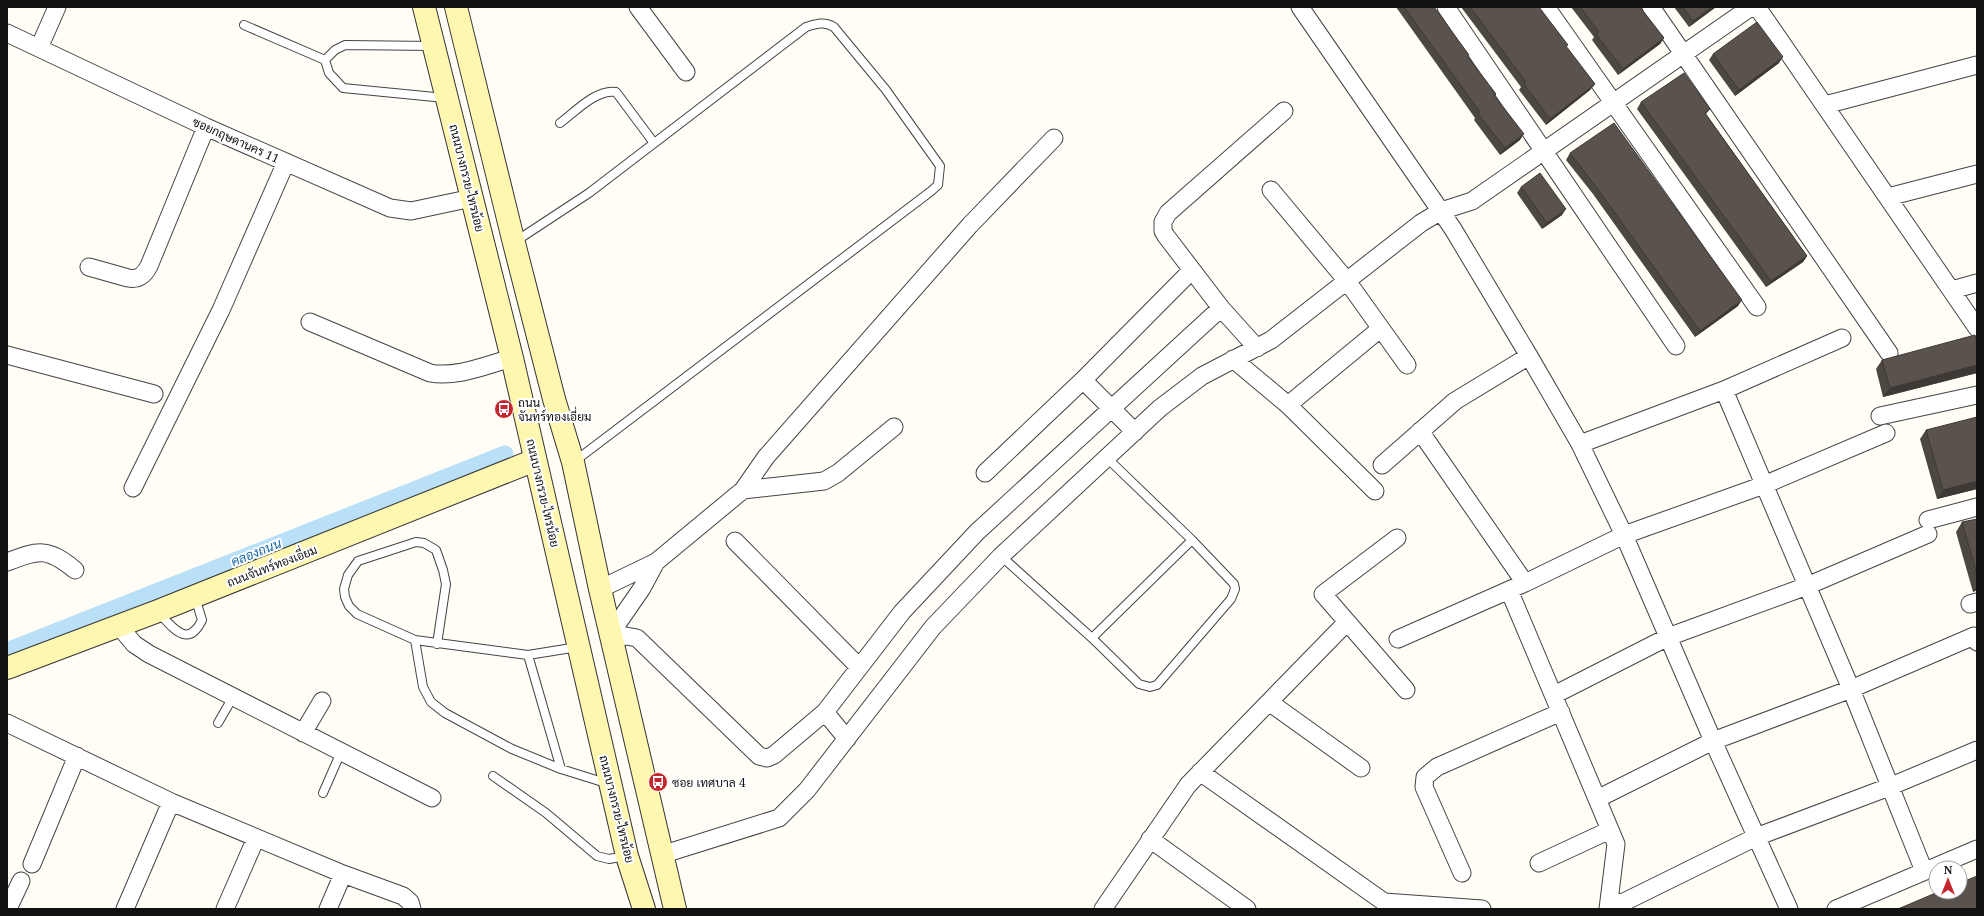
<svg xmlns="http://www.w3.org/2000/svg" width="1984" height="916" font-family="'Noto Serif',Sarabun,serif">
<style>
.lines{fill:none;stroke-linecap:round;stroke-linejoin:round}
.canal{stroke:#b9e0f7;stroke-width:17}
.lane-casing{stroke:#444;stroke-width:10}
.street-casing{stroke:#444;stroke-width:19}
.secondary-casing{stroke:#333;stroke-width:24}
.lane{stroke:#fff;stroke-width:8}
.street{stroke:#fff;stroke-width:17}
.secondary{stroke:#fff6b0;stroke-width:22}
.wall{fill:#4d4742}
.shaded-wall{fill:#3f3936}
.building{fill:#5a524d;stroke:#3f3936}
.labels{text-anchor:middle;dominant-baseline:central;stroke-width:4;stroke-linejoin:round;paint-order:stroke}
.street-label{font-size:12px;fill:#111;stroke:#fff}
.poi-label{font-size:12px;fill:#111;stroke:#fff;text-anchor:start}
.water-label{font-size:13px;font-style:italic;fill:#1768a6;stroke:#fff}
</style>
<rect width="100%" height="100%" fill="#fffdf5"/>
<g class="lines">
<!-- canal -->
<path class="canal" d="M 7,651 L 505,454"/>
<defs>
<path id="lane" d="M 244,25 L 325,60 L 329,73 L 343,88 L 445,98
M 325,60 L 335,50 L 345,45 L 433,46
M 560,123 C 575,112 596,89 616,92 L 654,143
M 516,241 L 589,193 L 806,27 C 816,24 824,21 834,27 L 886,90 L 940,166 L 938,185 L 930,192 L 575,461
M 1001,556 L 1092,638 L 1139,684 L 1150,687 L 1157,685 L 1231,599 L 1235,589 L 1234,584 L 1192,540 L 1107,458
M 159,613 C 173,628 188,649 202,620 L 195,597
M 1092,638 L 1192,540
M 415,640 L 423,687 L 431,702 L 445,713 L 512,749 L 561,769 L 609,784
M 437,644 L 446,584 L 443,570 L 436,550 L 424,543 L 416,542 L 358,561 L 348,575 L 344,589 L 345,597 L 349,606 L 357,614 L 415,640 L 528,655 L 578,647
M 528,655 L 561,769
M 218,723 L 233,697
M 493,776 L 546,813 L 597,856 L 609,859 L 626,856
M 323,793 L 341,752"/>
<path id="street" d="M 638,7 L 686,72
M 1300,7 L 1453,229 L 1529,356 L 1580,444 L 1624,535 L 1713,741 L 1789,909
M 1446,7 L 1676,346
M 1546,7 L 1757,307
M 1651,7 L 1889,353
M 1757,7 L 1977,328
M 7,33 L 206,127 L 390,208 L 411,211 L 472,198
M 39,48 L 57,7
M 1825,105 L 1977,65
M 1271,190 L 1347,281 L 1407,365
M 1888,197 L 1977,174
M 89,267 L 128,278 C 139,280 144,275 149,266 L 206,127
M 1952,290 L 1977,283
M 310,322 L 430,373 C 457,378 486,365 512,358
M 1257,348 L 1221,308 L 1166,236 L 1163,231 L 1163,222 L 1168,213 L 1284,111
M 7,355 L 154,394
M 1233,359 L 1288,405 L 1375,491
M 1083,380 L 1135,432
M 1724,390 L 1851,689 L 1924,871
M 1288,405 L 1380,329
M 1880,416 L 1977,395
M 1420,431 L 1525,583
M 1580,444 L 1724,390 L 1842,338
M 1382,465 L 1455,401 L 1529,356
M 985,473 L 1083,380 L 1191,271
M 133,488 L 221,310 L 286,162
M 743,490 L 824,481 L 838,473 L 894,427
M 1928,520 L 1977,507
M 1397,538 L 1323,594 L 1406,690
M 735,541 L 859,667
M 7,562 C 39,550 47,547 75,570
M 600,589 L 656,562 L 743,490 L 766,457 L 970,225 L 1054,138
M 1509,590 L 1616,844 L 1608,909
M 1970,604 L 1977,602
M 119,626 L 134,644 L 149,654 L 432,798
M 611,633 L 642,588 L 656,562
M 613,638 L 626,636 L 637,638 L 759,756 L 767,758 L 774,755 L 825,712 L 902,612 L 977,532 L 1221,308
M 1398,639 L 1525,583 L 1624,535 L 1764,485 L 1886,433
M 1554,695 L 1668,637 L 1807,586 L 1928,534
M 1269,702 L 1361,768
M 825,712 L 847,739
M 7,723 L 171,802 L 343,874 L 403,896 L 410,902 L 412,909
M 303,733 L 322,701
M 1200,772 L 1384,902 L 1482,909
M 1597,799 L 1713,741 L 1851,689 L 1974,636 L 1977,642
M 1150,839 L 1247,909
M 661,855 L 779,818 L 807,790 L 933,627 L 1001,556 L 1160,408 L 1202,376 L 1271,340 L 1421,223 L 1441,211 L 1472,201 L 1751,7
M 1539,863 L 1610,830
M 32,864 L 77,756
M 1462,873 L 1424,787 L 1425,777 L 1437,767 L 1561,712
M 1609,901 L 1622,903 L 1756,837 L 1889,787 L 1977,750
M 8,909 L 21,881
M 125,909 L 171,802
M 225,909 L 256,838
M 328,909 L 343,874
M 1103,909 L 1188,785 L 1347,622
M 1836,909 L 1977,849"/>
<path id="secondary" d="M 424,7 L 512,358 L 627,856 L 644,909
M 456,7 L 514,243 L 554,399 L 573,462 L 600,589 L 675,909
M 7,668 L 158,611 L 535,460"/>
</defs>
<!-- lane casing -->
<use href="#lane" class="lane-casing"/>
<!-- street casing -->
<use href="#street" class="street-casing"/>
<!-- secondary casing -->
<use href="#secondary" class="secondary-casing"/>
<!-- lane -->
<use href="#lane" class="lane"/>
<!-- street -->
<use href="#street" class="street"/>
<!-- secondary -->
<use href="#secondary" class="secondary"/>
</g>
<!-- wall -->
<path class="wall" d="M 1396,7 L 1434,7 L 1468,56 L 1496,94 L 1495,96 L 1520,140 L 1500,155 L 1474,120 L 1475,118 Z
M 1461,7 L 1540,7 L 1539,7 L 1566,47 L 1595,84 L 1590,90 L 1546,125 L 1519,90 L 1521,87 Z
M 1571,7 L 1640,7 L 1664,38 L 1660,44 L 1618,75 L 1592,40 L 1594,37 Z
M 1674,7 L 1716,7 L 1689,27 Z
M 1713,54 L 1779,63 L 1735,96 L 1709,60 Z
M 1641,102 L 1710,109 L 1706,114 L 1807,256 L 1803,262 L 1766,287 L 1637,109 Z
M 1570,153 L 1738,306 L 1695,337 L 1593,194 L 1566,160 Z
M 1521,187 L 1562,215 L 1542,229 L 1517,193 Z
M 1977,342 L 1977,373 L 1883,397 L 1876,369 L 1882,360 Z
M 1926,430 L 1977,489 L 1937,499 L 1920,439 Z
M 1977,519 L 1977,590 L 1973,592 L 1956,532 L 1962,522 Z"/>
<!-- shaded-wall -->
<path class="shaded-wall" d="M 1712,7 L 1716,7 L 1689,27 L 1693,21 Z
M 1664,38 L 1660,44 L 1618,75 L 1623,69 Z
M 1783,57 L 1779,63 L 1735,96 L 1739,90 Z
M 1595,84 L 1590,90 L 1546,125 L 1550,119 Z
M 1524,134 L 1520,140 L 1500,155 L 1505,148 Z
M 1566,209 L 1562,215 L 1542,229 L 1547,223 Z
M 1807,256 L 1803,262 L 1766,287 L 1771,281 Z
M 1742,300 L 1738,306 L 1695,337 L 1700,331 Z
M 1977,365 L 1977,373 L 1883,397 L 1890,388 Z
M 1977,481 L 1977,489 L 1937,499 L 1943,490 Z
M 1977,586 L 1977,590 L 1973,592 Z"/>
<!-- building -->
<path class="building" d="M 1404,7 L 1434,7 L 1469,55 L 1467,56 L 1496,94 L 1494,95 L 1524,134 L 1505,148 L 1478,114 L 1480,112 Z
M 1470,7 L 1539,7 L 1568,45 L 1566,46 L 1595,84 L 1550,119 L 1524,84 L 1526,82 Z
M 1580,7 L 1640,7 L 1664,38 L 1623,69 L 1596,34 L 1599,32 Z
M 1683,7 L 1712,7 L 1693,21 Z
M 1757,22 L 1783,57 L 1739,90 L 1713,54 Z
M 1684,73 L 1710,109 L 1705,113 L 1807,256 L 1771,281 L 1641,102 Z
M 1614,123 L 1742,300 L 1700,331 L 1597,188 L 1570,153 Z
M 1540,173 L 1566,209 L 1547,223 L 1521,187 Z
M 1975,335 L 1977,342 L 1977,365 L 1890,388 L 1882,360 Z
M 1977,417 L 1977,481 L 1943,490 L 1926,430 Z
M 1977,519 L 1977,574 L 1962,522 Z
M 1977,876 L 1977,909 L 1898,909 L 1938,892 L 1960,892 L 1960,883 Z"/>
<!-- icons -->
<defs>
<symbol id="bus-disc" viewBox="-11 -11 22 22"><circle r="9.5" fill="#c4262e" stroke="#fff"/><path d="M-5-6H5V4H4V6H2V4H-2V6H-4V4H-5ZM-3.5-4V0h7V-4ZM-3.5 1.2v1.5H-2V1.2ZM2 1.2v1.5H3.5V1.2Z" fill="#fff"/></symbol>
</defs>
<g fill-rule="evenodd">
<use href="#bus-disc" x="493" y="398" width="22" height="22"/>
<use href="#bus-disc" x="647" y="771" width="22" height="22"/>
</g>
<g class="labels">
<!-- street labels -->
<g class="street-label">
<text transform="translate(236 140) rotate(24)">ซอยกฤษดานคร 11</text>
<text transform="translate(467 178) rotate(76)">ถนนบางกรวย-ไทรน้อย</text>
<text transform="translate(543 493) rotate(77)">ถนนบางกรวย-ไทรน้อย</text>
<text transform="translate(272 566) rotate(-21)">ถนนจันทร์ทองเอี่ยม</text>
<text transform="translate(617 809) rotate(76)">ถนนบางกรวย-ไทรน้อย</text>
</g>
<!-- poi labels -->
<g class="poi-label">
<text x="518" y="402">ถนน<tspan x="518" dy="14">จันทร์ทองเอี่ยม</tspan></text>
<text x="672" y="782">ซอย เทศบาล 4</text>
</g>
<!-- water labels -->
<g class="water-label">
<text transform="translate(256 552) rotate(-22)">คลองถนน</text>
</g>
</g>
<!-- border -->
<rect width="1984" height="916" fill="none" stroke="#111111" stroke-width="16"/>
<!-- north arrow -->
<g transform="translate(1948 880)"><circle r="19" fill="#ffffff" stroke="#a0a0a0"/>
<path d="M0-3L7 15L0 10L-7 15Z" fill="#c4262e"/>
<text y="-6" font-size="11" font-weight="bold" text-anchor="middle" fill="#111111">N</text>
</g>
</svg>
